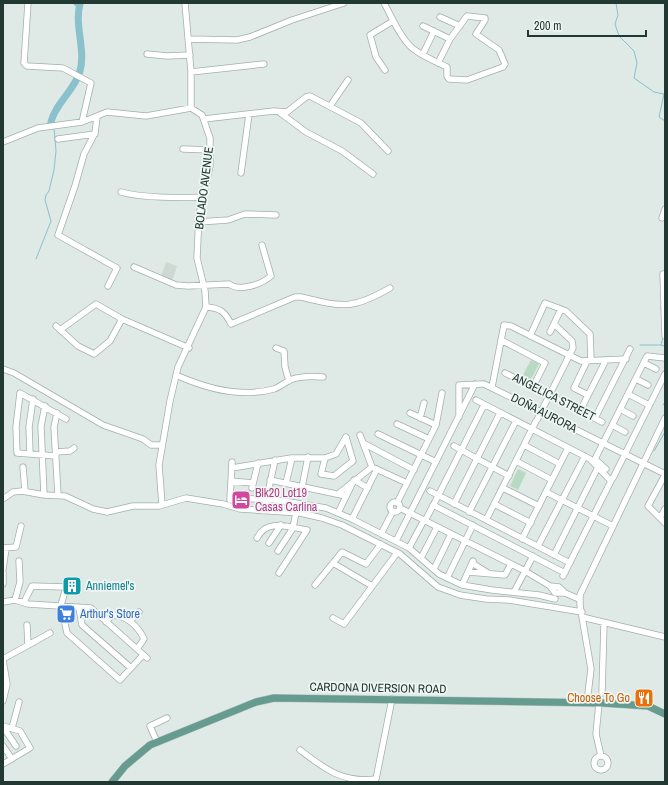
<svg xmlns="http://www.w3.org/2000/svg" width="668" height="785" font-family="'Archivo Narrow',sans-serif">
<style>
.built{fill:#ced9d4}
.green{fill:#b9dac2}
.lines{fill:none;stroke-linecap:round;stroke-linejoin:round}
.stream{stroke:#8ac1cc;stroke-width:1}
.river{stroke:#8ac1cc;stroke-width:7}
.minor-casing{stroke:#a2b0ac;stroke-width:7}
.major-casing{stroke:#bcc3c2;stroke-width:8}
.minor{stroke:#fff;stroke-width:5.5}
.major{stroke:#669c8f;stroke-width:7}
.labels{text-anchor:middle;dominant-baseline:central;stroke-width:3.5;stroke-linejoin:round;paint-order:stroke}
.street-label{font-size:12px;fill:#213833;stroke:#eff6f3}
.hotel-label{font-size:12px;fill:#b23c85;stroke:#eff6f3;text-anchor:start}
.culture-label{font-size:12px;fill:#0d838f;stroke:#eff6f3;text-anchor:start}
.shop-label{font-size:12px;fill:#366cbe;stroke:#eff6f3;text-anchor:start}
.food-label{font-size:12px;fill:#c56008;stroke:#eff6f3;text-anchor:end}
</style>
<rect width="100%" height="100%" fill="#dfe9e5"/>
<!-- built -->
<path class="built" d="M 166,262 L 177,266 L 172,281 L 161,277 Z"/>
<!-- green -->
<path class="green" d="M 531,360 L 539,364 L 530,381 L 522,377 Z
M 518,469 L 526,473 L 518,490 L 510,486 Z"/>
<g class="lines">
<!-- stream -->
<path class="stream" d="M 616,3 L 618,15 L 615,24 L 619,36 L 634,51 L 637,63 L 634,78 L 654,92 L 664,94 L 659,117 L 665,121
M 36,259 L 51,221 L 45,200 L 46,195 L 49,191 L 54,170 L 56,151 L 54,128
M 661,306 L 662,320
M 663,337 L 661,345 L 665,346
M 640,345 L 661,345
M 663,405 L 665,402
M 654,451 L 665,432"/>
<!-- river -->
<path class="river" d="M 51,122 C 55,104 75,90 80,71 C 86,50 74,25 80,4 L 77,3"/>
<defs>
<path id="minor" d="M 28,3 L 24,63 L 27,66 L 63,68 L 91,83 L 82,122
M 185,3 L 191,72 L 191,108
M 384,3 C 392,17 398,34 410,46 C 419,55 435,61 447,67 L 447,76 L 449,79 L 467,80 L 503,67 L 505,64 L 499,50 L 476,34 L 485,20 L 485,18 L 467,16 L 450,39 L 438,63
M 440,17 L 460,26
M 423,26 L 450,39
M 189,39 L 237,40 L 250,37 L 292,20 L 344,3
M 147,54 L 167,56 L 190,55
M 423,54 L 434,31
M 385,70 L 376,57 L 370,35 L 393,21
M 191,72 L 264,64
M 330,106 L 348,80
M 279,112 L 306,132 L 342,151 L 373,174
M 97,117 L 95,133 L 84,154 L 75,186 L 58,235 L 117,268 L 108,286
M 204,119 L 274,111 L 287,112 L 306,97 L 310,96 L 361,123 L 388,151
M 58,139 L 95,134
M 3,142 L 38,128 L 82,122 L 107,112 L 146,116 L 191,108 L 202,115 L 210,138 L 210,166 L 199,215 L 197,258 L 205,291 L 206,307 L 178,367 L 170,401 L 159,465 L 162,505
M 183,149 L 210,150
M 241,173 L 249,114
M 121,192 C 141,198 181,198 203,197
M 662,218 L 665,209
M 198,222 L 228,220 L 245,214 L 276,215
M 134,267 L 176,285 L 188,286 L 229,284 C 240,292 262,284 271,276 L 262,245
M 665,274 L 663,274 L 665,336
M 206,307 C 221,308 225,312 231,324 L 295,297 L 301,297 C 342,307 352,310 390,288
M 56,326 L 78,346 L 94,354 L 110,341 L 122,319
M 60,330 L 96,304 L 122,319 L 189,348
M 550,332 L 561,309
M 530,336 L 545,303 L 566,311 L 590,334 L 591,360
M 501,340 L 545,363 L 533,387
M 276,348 L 284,351 L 285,367 L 289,381
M 587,361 L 574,388 L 588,395
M 644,363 L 656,369
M 3,369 L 14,373 L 103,425 L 143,439 L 151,445 L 162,445
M 505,373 L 602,422
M 176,375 C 205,388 242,398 274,389 C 280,387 284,383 290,380 C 300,376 312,376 323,377
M 636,379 L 648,385
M 484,384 L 665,474
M 492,387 L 504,325 L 511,326 L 581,361 L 626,359
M 628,394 L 649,405
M 476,400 L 590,459 L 611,481 L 563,576
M 620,409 L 633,416
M 580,411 L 606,360
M 57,413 L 54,427 L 58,495
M 410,413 L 436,425
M 459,417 L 459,385 L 482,384
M 420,418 L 424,403
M 595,418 L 630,349
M 537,420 L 573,348 L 572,341 L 554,324
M 397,424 L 429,439
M 612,425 L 625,432
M 378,434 L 436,462
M 360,435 L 372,467
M 365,444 L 414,470
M 524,445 L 560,464
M 454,446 L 509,476
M 56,452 L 70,451 L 74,448
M 30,454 L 29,427 L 33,399
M 56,456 L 17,453 L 16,427 L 20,393 L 66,419
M 325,458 L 321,474 L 334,476 L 353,461 L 346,437
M 516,461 L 552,480
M 23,467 L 25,491
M 232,468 L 291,458 L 325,458 L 336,454 L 346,437
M 374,468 L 407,483
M 606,469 L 595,459 L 647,356 L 665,358
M 665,475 L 648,506 L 665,523
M 613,478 L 665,374
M 270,480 L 346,496
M 231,481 L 253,483
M 286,483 L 292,458
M 302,487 L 308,457
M 252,488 L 258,463
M 503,488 L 539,506
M 430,491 L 570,563
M 546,492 L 613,526
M 338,494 L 372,467
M 44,495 L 41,426 L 45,406
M 438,496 L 484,405
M 230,498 L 277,500 L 326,508 L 352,519 L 409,548 L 439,574 L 462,585 L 492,590 L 539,595 L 555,599
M 3,499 L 13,492 L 22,491 L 44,495 L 65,496 L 93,509 L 107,512 L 133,506 L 159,506 L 186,498 L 223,504 L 240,509 L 300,513 L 322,518 L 342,525 L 400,554 L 438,587 L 460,595 L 486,599 L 509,600 L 582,612
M 230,500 L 232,462
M390 507a5 5 0 1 1 10 0a5 5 0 1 1-10 0Z
M 397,503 L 436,425 L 442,393
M 454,504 L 500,413
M 494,504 L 531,523
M 433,505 L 565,573
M 400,508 L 525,571 L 550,586 L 555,593 L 565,593 L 579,599
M 264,511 L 275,460
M 469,512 L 516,421
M 338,513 L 354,480 L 368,488
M 660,518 L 665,509
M 352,519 L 377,469
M 486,520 L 536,421
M 425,521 L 437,498
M 381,534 L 393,511
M 257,538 C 267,518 290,527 307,530 L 279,573
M 522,539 L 568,448
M 396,541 L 475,384
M 269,543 L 281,525
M 538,546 L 585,456
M 3,548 L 16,547 L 21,526
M 409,548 L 424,520
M 278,551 L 293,528 L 296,512
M 554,555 L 598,467
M 421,558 L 437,527
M 333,563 L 372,586
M 472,563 L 488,573
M 3,569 L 6,548
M 434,569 L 451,534
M 3,572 L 3,584
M 468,572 L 505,575 L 511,564
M 447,578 L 473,525
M 68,581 L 61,605 L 67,633 L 120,680 L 143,655
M 315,585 L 342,552 L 366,564 L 381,544
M 462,585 L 473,561
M 550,586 L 559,587 L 565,593
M 514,592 L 533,556
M 15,600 L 20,582 L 19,561
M 3,602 L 15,600 L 28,604 L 91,608 L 147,658
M 24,602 L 32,586 L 66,587
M 79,608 L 82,625 L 131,668
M 582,617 L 665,637
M 333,618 L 344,624 L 397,553
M 130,621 L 139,612
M 106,622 L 112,615 C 126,615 138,626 144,639 L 137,649
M 27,625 L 28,645
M 3,659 L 50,633
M 3,660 L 7,684 L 3,701
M 602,693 L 604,623
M 587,702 L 591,669 L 580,605 L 580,595 L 665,418
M 599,703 L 596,734 L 601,756
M 3,726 L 20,731 L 30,748 L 3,764
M 3,727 L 16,746
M 12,728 L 19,702
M 157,742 L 150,726 L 167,718
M 3,746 L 12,759
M 300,750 C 325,769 342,783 376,779 L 392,699
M594 763a7 7 0 1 1 14 0a7 7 0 1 1-14 0Z"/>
<path id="major" d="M 112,782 L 125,766 L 150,745 L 256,702 L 274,698 L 602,703 L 648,706 L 665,714"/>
</defs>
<!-- minor casing -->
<use href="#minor" class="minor-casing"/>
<!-- major casing -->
<use href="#major" class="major-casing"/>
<!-- minor -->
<use href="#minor" class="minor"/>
<!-- major -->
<use href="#major" class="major"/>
</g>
<!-- icons -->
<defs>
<symbol id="hotel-square" viewBox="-11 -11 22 22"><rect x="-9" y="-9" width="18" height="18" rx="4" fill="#d1479c" stroke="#eff6f3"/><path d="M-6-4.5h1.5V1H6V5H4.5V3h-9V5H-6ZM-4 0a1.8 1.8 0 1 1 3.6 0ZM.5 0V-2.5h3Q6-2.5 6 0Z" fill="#fff"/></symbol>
<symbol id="building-square" viewBox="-11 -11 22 22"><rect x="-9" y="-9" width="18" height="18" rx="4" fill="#0f9aa8" stroke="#eff6f3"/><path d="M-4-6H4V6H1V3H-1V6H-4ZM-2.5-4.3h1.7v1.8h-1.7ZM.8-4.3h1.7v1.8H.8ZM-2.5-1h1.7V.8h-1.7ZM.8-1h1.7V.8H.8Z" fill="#fff"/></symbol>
<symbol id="supermarket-square" viewBox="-11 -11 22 22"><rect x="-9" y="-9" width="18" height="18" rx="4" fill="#3f7fe0" stroke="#eff6f3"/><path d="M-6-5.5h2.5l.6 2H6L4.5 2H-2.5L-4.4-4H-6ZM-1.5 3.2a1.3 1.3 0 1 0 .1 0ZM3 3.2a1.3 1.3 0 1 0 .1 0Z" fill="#fff"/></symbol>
<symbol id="restaurant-square" viewBox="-11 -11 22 22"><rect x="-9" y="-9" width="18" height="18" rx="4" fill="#e8710a" stroke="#eff6f3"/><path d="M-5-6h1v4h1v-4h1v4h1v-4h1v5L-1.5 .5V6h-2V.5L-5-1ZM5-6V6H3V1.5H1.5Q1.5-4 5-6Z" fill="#fff"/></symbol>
</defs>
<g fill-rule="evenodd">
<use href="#hotel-square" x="230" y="489" width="22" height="22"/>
<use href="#building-square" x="61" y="575" width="22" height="22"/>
<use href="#supermarket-square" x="55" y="603" width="22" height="22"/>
<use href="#restaurant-square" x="633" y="687" width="22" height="22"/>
</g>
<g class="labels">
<!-- street labels -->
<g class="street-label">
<text transform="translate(204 188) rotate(-83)">BOLADO AVENUE</text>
<text transform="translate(554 397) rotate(27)">ANGELICA STREET</text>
<text transform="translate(544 413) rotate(27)">DOÑA AURORA</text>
<text transform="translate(378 688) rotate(1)">CARDONA DIVERSION ROAD</text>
</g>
<!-- hotel labels -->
<g class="hotel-label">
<text x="255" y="493">Blk20 Lot19<tspan x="255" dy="14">Casas Carlina</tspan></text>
</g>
<!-- culture labels -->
<g class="culture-label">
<text x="86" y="586">Anniemel's</text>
</g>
<!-- shop labels -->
<g class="shop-label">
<text x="80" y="614">Arthur's Store</text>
</g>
<!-- food labels -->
<g class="food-label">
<text x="630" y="698">Choose To Go</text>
</g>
</g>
<!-- border -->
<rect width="668" height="785" fill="none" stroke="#213833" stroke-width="8"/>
<!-- scale -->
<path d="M528 30v6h118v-6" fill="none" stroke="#213833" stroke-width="2"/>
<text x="534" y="30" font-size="12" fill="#213833" stroke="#eff6f3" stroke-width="3" paint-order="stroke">200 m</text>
</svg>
